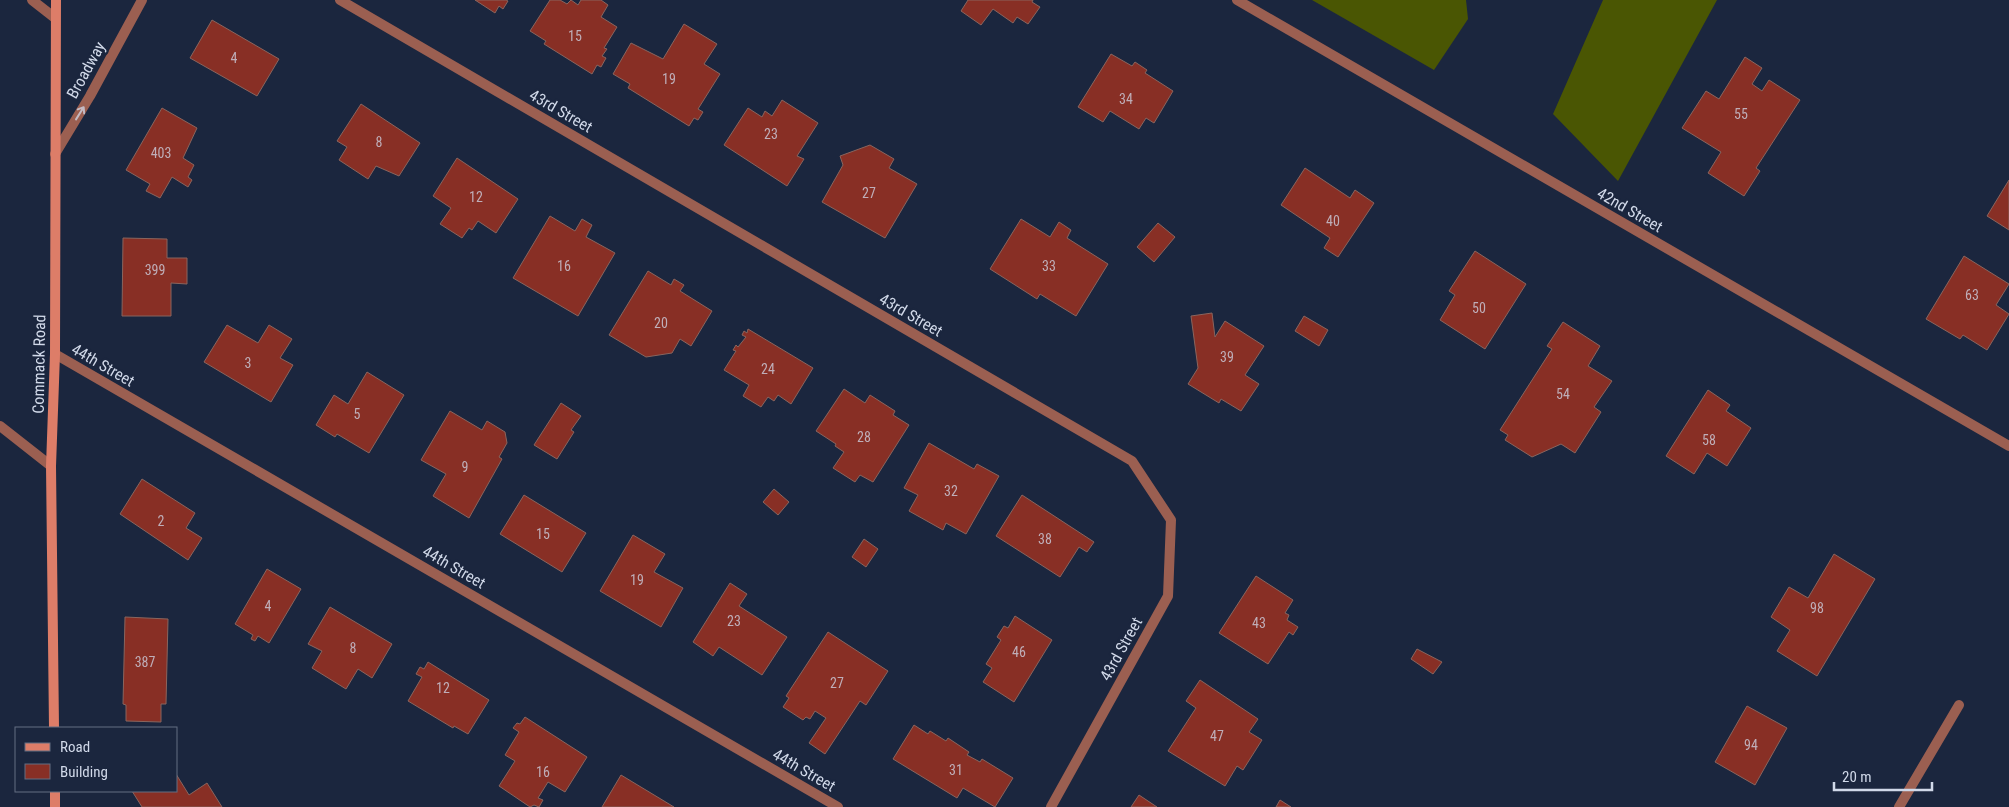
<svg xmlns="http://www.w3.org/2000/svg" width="2009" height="807" font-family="'Roboto Condensed',sans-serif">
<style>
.forest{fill:#4a5603}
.building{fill:#882f25;stroke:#89655e}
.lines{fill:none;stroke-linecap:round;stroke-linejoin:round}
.street{stroke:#9b5f51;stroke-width:10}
.secondary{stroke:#dd7d68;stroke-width:10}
.oneway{stroke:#c4bac3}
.labels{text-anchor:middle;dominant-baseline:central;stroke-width:4.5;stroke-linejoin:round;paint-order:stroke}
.number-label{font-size:14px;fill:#bfaeb8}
.street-label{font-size:16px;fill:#d1d9e9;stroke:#1b263e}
</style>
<rect width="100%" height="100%" fill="#1b263e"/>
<!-- forest -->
<path class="forest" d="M 1312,0 L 1466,0 L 1468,19 L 1434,70 Z
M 1603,0 L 1717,0 L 1618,181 L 1553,114 Z"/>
<!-- building -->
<path class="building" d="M 475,0 L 506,0 L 508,1 L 503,9 L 499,6 L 495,13 Z
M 550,0 L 560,0 L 567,4 L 571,0 L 578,5 L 581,0 L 601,0 L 608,5 L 601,17 L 617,27 L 604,48 L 607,49 L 602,56 L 606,58 L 601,67 L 597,65 L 592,74 L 544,44 L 546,41 L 530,31 Z
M 968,0 L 1033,0 L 1032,2 L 1040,7 L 1028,24 L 1017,17 L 1013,23 L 993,9 L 981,25 L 961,11 Z
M 212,20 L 279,59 L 257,96 L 190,58 Z
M 684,24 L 717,44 L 704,64 L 720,74 L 698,109 L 703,112 L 698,120 L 694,118 L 689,126 L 628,88 L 630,84 L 613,74 L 631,43 L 663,59 Z
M 1111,54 L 1132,66 L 1135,62 L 1147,70 L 1145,73 L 1173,91 L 1154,123 L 1146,118 L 1139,129 L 1110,111 L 1103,122 L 1078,107 Z
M 1745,57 L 1762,68 L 1752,84 L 1762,91 L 1769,80 L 1800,100 L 1756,168 L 1760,171 L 1744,196 L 1708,173 L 1721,152 L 1682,128 L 1706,91 L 1719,99 Z
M 782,100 L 818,123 L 797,156 L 804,159 L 787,186 L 724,145 L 748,108 L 762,117 L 765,111 L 772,116 Z
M 361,104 L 420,143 L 399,176 L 376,166 L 368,179 L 339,160 L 347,147 L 337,141 Z
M 162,108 L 197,128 L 183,158 L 194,165 L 188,177 L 192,180 L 188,187 L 172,177 L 160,198 L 146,191 L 150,184 L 126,170 Z
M 870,145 L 894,159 L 889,168 L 917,184 L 885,238 L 822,202 L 843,165 L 840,156 Z
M 457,158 L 518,199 L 496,233 L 478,221 L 472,230 L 469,228 L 462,238 L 440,224 L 451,208 L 433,196 Z
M 1305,168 L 1350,198 L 1355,190 L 1374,203 L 1338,257 L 1324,248 L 1330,238 L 1281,205 Z
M 2009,180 L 2009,230 L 1987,216 Z
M 550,216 L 575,231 L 582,219 L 592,225 L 586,237 L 615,253 L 578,316 L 513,278 Z
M 1021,219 L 1050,237 L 1059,222 L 1071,230 L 1067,238 L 1108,264 L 1076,316 L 1040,294 L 1037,299 L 990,269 Z
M 1158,223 L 1175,237 L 1154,262 L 1137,247 Z
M 123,238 L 167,239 L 167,258 L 187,258 L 187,284 L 171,283 L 171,316 L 122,316 Z
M 1475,251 L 1526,284 L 1485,349 L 1440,320 L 1455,295 L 1449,291 Z
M 1964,256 L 2009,284 L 1996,305 L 2009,314 L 1987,350 L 1963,335 L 1960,339 L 1926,319 Z
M 648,271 L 671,285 L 674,279 L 684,285 L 680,291 L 712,311 L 691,346 L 680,339 L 672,353 L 646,357 L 609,335 Z
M 1212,313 L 1215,337 L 1225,321 L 1264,346 L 1245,375 L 1259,384 L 1241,411 L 1221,399 L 1219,403 L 1188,384 L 1198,368 L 1191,316 Z
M 1304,316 L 1328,330 L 1319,346 L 1295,331 Z
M 1563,322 L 1600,346 L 1588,366 L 1612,381 L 1594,407 L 1601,412 L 1575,453 L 1561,444 L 1532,457 L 1505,440 L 1508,435 L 1500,430 L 1552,349 L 1547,346 Z
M 227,325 L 258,343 L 269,325 L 292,339 L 280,358 L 293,365 L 271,402 L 204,362 Z
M 748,329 L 813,368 L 791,404 L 778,395 L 774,401 L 768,397 L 761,407 L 743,396 L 749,385 L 724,370 L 736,351 L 733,350 L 736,345 L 738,347 L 746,337 L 742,335 L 744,331 L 747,333 Z
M 367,372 L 404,395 L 369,453 L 337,434 L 335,437 L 316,425 L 334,395 L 348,404 Z
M 844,389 L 865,403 L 870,395 L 895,411 L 893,415 L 909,425 L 873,482 L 860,475 L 855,482 L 833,468 L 844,452 L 835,446 L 836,444 L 816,431 Z
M 1708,390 L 1730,405 L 1726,411 L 1751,428 L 1727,466 L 1707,453 L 1694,474 L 1666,456 Z
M 561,403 L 581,416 L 571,430 L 574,432 L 557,459 L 534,445 Z
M 450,411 L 482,430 L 487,421 L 505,432 L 507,443 L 499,457 L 502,459 L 469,518 L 433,496 L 446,474 L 421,460 Z
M 929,443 L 974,469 L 977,464 L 999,476 L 966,534 L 946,523 L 943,530 L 909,511 L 918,495 L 904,488 Z
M 142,479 L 195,513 L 186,528 L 202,538 L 188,560 L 120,514 Z
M 774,489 L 789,502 L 778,515 L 763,502 Z
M 524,495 L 586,533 L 562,572 L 500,534 Z
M 1022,495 L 1094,542 L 1087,552 L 1079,547 L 1060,577 L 996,536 Z
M 633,535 L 665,554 L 654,572 L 683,588 L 661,627 L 600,591 Z
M 864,539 L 878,549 L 866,567 L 852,557 Z
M 1834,554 L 1875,579 L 1817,676 L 1777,651 L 1790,630 L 1771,617 L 1789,587 L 1808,598 Z
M 267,569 L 301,589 L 269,643 L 258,636 L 255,641 L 251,639 L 253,635 L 235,624 Z
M 1256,576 L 1293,600 L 1285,613 L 1289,615 L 1287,620 L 1298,627 L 1293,635 L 1289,632 L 1268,664 L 1219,633 Z
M 730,583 L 747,594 L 739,606 L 787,637 L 762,675 L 719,647 L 713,656 L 693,642 Z
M 330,607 L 392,644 L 372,678 L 358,669 L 346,689 L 312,668 L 322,651 L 308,644 Z
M 1015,616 L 1052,640 L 1014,702 L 983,682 L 992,668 L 986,664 L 1001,640 L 997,637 L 1004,626 L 1008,628 Z
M 125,617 L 168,619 L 166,704 L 161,704 L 161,722 L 126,721 L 126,705 L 123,704 Z
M 828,632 L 888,671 L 866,705 L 860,701 L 825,754 L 809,743 L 826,718 L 815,711 L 810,719 L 806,717 L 803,720 L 783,707 L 789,698 L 786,696 Z
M 1417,649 L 1442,662 L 1433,674 L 1411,659 Z
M 428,662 L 489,700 L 468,734 L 454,726 L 453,728 L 408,701 L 422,677 L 416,674 L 420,667 L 424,669 Z
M 1200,680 L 1258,719 L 1249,732 L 1262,740 L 1243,770 L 1237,766 L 1225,786 L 1168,751 L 1196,708 L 1186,701 Z
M 1747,706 L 1787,728 L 1755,785 L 1715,762 Z
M 525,717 L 587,757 L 565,792 L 548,782 L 538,798 L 543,800 L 539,807 L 534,805 L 530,807 L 499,786 L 515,761 L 505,755 L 519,732 L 513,728 L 517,723 L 520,724 Z
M 914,725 L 928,734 L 930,731 L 946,741 L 948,738 L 969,752 L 967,755 L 980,762 L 982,759 L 1013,778 L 995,807 L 963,788 L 957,798 L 893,759 Z
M 176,774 L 189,795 L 207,783 L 222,807 L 142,807 L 132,791 L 176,791 Z
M 621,775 L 674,807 L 602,807 Z
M 1139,795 L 1157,807 L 1131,807 Z
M 1280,800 L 1291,807 L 1276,807 Z"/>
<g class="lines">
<!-- street -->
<path class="street" d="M 32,0 L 55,18
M 340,0 L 1132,461 L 1171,520 L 1168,596 L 1051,807
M 1237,0 L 2009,446
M 55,154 L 90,96 L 142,0
M 55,354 L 838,807
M 0,426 L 51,466
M 1899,807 L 1959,705"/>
<!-- secondary -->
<path class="secondary" d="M 54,728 L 51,466 L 55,354 L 56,0
M 55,791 L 55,807"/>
</g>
<!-- one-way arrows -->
<defs><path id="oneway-shaft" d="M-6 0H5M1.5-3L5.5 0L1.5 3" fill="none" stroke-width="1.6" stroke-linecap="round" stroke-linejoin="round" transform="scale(1.25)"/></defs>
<use class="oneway" href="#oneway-shaft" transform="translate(80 113) rotate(-58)"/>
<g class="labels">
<!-- number labels -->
<g class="number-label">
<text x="575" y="36">15</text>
<text x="234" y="58">4</text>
<text x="669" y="79">19</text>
<text x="1126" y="99">34</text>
<text x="1741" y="114">55</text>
<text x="771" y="134">23</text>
<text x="379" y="142">8</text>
<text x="161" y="153">403</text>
<text x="869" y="193">27</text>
<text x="476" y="197">12</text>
<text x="1333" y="221">40</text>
<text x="564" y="266">16</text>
<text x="1049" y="266">33</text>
<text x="155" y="270">399</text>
<text x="1972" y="295">63</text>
<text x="1479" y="308">50</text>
<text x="661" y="323">20</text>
<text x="1227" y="357">39</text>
<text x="248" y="363">3</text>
<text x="768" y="369">24</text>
<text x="1563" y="394">54</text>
<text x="357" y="414">5</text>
<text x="864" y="437">28</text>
<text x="1709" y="440">58</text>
<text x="465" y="467">9</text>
<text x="951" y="491">32</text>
<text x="161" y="521">2</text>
<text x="543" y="534">15</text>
<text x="1045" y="539">38</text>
<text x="637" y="580">19</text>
<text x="268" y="606">4</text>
<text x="1817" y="608">98</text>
<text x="734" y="621">23</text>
<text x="1259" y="623">43</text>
<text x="353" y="648">8</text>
<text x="1019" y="652">46</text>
<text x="145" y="662">387</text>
<text x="837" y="683">27</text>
<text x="443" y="688">12</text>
<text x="1217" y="736">47</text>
<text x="1751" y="745">94</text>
<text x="956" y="770">31</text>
<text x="543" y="772">16</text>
</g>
<!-- street labels -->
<g class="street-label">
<text transform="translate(86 70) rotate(-61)">Broadway</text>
<text transform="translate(561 111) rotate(30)">43rd Street</text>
<text transform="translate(1630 210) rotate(30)">42nd Street</text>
<text transform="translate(911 315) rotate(30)">43rd Street</text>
<text transform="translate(39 364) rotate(-89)">Commack Road</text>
<text transform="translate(103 365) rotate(30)">44th Street</text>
<text transform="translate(454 567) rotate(30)">44th Street</text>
<text transform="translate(1121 649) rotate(-61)">43rd Street</text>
<text transform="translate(804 770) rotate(30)">44th Street</text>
</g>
</g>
<!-- legend -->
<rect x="15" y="727" width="162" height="65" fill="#1b263e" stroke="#646e82"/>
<rect x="25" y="743" width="25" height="8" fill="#dd7d68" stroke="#646e82"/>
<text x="60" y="752" font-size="15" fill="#d1d9e9">Road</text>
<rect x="25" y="764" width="25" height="15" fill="#882f25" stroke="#646e82"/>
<text x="60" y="777" font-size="15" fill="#d1d9e9">Building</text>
<!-- scale -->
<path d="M1834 782v8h98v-8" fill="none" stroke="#d1d9e9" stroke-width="2.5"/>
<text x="1842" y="782" font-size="15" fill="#d1d9e9" stroke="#1b263e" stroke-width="4" paint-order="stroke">20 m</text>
</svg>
